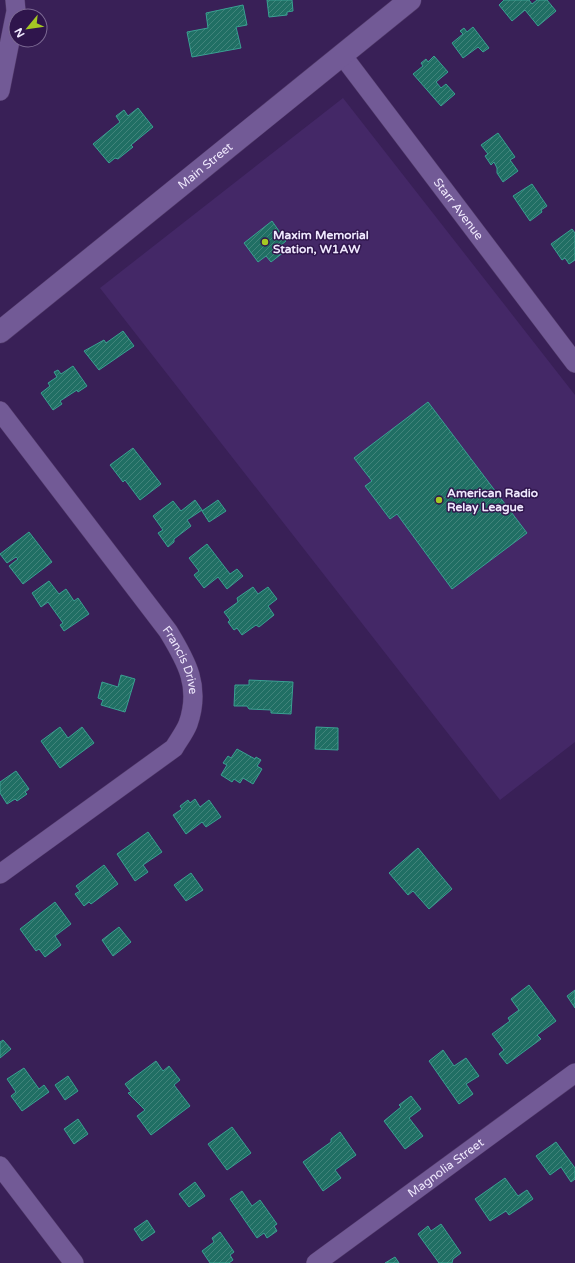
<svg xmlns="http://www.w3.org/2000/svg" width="575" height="1263" font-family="'Varela Round',sans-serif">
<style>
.built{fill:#442867}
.building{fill:url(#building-hatch);stroke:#3aa092}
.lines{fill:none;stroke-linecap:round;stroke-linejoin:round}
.minor-casing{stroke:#523b6a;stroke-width:20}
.tertiary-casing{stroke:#523b6a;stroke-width:23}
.minor{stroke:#725a96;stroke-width:19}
.tertiary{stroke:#725a96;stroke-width:22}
.poi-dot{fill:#a5c823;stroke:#2f154c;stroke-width:1.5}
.labels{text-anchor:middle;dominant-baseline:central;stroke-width:3;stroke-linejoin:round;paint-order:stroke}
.street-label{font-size:12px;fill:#efe8fd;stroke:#2f154c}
.poi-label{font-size:12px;font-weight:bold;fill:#efe8fd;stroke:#2f154c;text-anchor:start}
</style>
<defs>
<pattern id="building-hatch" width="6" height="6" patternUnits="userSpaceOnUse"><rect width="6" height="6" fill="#206f64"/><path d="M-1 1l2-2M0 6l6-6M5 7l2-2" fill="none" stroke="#41847b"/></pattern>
</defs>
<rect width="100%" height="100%" fill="#392057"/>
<!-- built -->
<path class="built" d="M 343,98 L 575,395 L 575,742 L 500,800 L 100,288 Z"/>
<!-- building -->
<path class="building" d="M 267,0 L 292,0 L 293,11 L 287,12 L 287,15 L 269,17 Z
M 504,0 L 529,0 L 532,4 L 537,0 L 547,0 L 556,11 L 538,26 L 525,10 L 512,21 L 499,5 Z
M 243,5 L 247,25 L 236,27 L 241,48 L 192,57 L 187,32 L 208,28 L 206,13 Z
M 473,27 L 489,48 L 483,52 L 478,47 L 463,58 L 452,43 L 463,34 L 460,31 L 464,28 L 467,32 Z
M 434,56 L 448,72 L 436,82 L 441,88 L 446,84 L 455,94 L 441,106 L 413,74 L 423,66 L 421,63 L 426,59 L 428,62 Z
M 138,108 L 153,127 L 131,145 L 133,147 L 118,159 L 115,158 L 109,163 L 93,144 L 120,122 L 116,116 L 124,110 L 128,116 Z
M 498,133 L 515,157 L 510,160 L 518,171 L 503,182 L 497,173 L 497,168 L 494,162 L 491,165 L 485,156 L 488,154 L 481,145 Z
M 532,184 L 547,206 L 541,210 L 542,212 L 530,221 L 513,196 Z
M 272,221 L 286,241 L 280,246 L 284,252 L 271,262 L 266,256 L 258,262 L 244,243 Z
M 572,229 L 575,233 L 575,260 L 569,264 L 565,258 L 562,260 L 551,244 Z
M 123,331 L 134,346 L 99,370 L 84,351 L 104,340 L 106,343 Z
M 73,366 L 87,386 L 78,392 L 77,390 L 60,401 L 62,404 L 53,410 L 41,393 L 50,386 L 48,383 L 57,377 L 54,372 L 58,370 L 61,374 Z
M 428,402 L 527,533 L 452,589 L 397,514 L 390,519 L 365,486 L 372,481 L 354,458 Z
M 133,448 L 161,484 L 140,500 L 125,480 L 123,482 L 110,465 Z
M 195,500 L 202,510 L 187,520 L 191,526 L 174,539 L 174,542 L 168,547 L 158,533 L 163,530 L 153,516 L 173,501 L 181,511 Z
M 218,500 L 226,511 L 209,522 L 202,511 Z
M 29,532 L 52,562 L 23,584 L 9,566 L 18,559 L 16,557 L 7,563 L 0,554 Z
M 207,544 L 230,574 L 237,569 L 243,576 L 227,589 L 218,577 L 204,588 L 194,575 L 199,571 L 189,558 Z
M 49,581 L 59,594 L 66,589 L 74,601 L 78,598 L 89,614 L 64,631 L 60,625 L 63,623 L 48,602 L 41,607 L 32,593 Z
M 253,587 L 258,594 L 268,587 L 277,599 L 268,606 L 274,615 L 259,627 L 256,625 L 242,635 L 237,628 L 234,630 L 228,622 L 230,620 L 224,612 L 238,602 L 237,598 Z
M 121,675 L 135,679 L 125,712 L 101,705 L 103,700 L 98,698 L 102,682 L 118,687 Z
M 249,680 L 293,682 L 291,714 L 271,713 L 271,710 L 249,709 L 247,706 L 234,706 L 235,685 L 249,685 Z
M 60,727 L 68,738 L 82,727 L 94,743 L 60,768 L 41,741 Z
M 316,727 L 338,728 L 338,750 L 315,749 Z
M 237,749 L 255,759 L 256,757 L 261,760 L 257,766 L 262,769 L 253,784 L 243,778 L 240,783 L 234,779 L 232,782 L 221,775 L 227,765 L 223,763 L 228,756 L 231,758 Z
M 16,771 L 29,789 L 25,792 L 27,794 L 17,801 L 15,799 L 7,804 L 0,793 L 0,782 Z
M 195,799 L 200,807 L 209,800 L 221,817 L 206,827 L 202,822 L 186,834 L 173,815 L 182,809 L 180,806 L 188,800 L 190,803 Z
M 148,832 L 162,852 L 143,865 L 148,872 L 135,881 L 117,854 Z
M 418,848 L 452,889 L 429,909 L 413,891 L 408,895 L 389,873 Z
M 104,865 L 118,884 L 91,904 L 89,902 L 84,906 L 75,894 L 80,891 L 76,886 Z
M 191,873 L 203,890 L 186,901 L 174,885 Z
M 55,902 L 71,924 L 55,936 L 61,945 L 45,957 L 39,949 L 36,951 L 20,929 Z
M 119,927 L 131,942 L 113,956 L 102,940 Z
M 529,985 L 556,1021 L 537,1035 L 541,1039 L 507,1064 L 499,1054 L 504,1050 L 492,1034 L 510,1021 L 508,1018 L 519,1010 L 511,999 Z
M 575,990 L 575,1008 L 567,996 Z
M 3,1040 L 11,1049 L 0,1058 L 0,1042 Z
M 443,1050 L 454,1066 L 466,1058 L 479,1076 L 466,1084 L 473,1094 L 459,1104 L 429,1061 Z
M 156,1061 L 163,1071 L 169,1066 L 180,1080 L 174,1085 L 190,1106 L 151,1135 L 137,1116 L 145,1110 L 128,1093 L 131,1092 L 125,1084 Z
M 24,1068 L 39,1089 L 44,1085 L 49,1092 L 22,1111 L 11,1096 L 16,1092 L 7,1079 Z
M 68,1076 L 78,1091 L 65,1100 L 55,1085 Z
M 411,1096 L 421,1109 L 409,1118 L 423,1136 L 405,1149 L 384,1121 L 401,1107 L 399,1105 Z
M 78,1119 L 88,1134 L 74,1144 L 64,1129 Z
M 232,1127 L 251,1153 L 227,1170 L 208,1144 Z
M 340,1132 L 356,1155 L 335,1170 L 341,1178 L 323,1191 L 303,1162 L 331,1142 L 331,1139 Z
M 556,1142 L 575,1168 L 575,1179 L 571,1182 L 561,1167 L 550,1175 L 536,1156 Z
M 505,1178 L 518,1196 L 527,1190 L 533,1199 L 509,1215 L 506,1211 L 490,1221 L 475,1199 Z
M 195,1182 L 205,1196 L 189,1207 L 179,1194 Z
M 242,1191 L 252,1206 L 260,1200 L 277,1224 L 274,1226 L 277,1231 L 267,1238 L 264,1233 L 257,1238 L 230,1199 Z
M 147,1220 L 155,1232 L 142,1241 L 134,1229 Z
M 441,1224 L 461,1253 L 453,1259 L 452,1263 L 439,1263 L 418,1234 L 428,1226 L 431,1231 Z
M 220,1232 L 234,1252 L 230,1255 L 233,1260 L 229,1263 L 210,1263 L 202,1251 L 214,1242 L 212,1238 Z
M 395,1257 L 399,1263 L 385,1263 Z"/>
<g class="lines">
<defs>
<g id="minor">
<path id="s1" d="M 342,55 L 575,363"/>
<path d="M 0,91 L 16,11 L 15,0"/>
<path id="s2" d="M 0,411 L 168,631 C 187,662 201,687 188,724 C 185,732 178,741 174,748 L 0,874"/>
<path d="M 0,1166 L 74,1263"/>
<path id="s3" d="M 316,1263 L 575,1073"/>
</g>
<g id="tertiary">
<path id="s4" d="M 0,332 L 410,0"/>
</g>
</defs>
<!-- minor casing -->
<use href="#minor" class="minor-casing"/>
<!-- tertiary casing -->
<use href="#tertiary" class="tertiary-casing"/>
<!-- minor -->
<use href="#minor" class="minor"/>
<!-- tertiary -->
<use href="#tertiary" class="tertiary"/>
</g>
<!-- markers -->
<g class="poi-dot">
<circle cx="265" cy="242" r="4"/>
<circle cx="439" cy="500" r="4"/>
</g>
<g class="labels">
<!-- street labels -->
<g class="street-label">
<text stroke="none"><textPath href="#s4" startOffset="264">Main Street</textPath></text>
<text stroke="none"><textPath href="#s1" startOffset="193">Starr Avenue</textPath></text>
<text stroke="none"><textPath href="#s2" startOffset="309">Francis Drive</textPath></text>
<text stroke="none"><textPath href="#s3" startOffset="161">Magnolia Street</textPath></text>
</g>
<!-- poi labels -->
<g class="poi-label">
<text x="273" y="235">Maxim Memorial<tspan x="273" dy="14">Station, W1AW</tspan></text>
<text x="447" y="493">American Radio<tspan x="447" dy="14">Relay League</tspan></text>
</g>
</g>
<!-- north arrow -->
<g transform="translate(28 28) rotate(241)"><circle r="19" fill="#2f154c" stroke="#7c6993"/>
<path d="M0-3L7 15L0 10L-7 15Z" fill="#a5c823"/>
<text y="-6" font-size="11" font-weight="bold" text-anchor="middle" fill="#efe8fd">N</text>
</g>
</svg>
